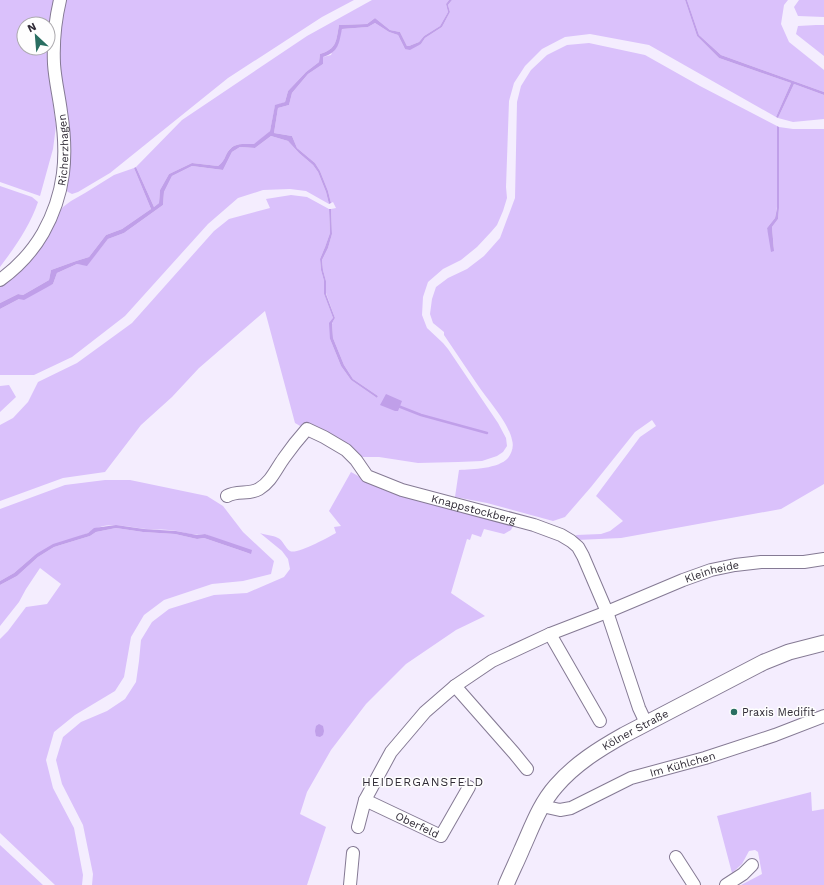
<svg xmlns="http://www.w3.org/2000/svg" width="824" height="885" font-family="'Work Sans',sans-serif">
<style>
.green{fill:#dac1fb;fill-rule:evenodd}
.water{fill:#c09fe9}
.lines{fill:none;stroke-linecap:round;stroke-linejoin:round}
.stream{stroke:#c09fe9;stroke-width:2.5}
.minor-casing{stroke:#857a94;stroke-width:14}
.major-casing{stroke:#857a94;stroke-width:17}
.minor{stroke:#fff;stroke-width:12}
.major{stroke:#fff;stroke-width:15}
.poi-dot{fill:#296e61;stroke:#fefefe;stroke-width:1.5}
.labels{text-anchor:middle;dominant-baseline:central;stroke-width:3;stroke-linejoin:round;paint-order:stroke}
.street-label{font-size:11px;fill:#302b36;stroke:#fefefe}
.poi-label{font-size:11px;fill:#302b36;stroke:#fefefe;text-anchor:start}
.neighbourhood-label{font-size:12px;letter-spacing:1px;fill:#302b36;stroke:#fefefe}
</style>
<rect width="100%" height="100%" fill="#f4edfe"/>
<!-- green -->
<path class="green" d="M 0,0 L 54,0 L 49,40 L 49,76 L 56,126 L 53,149 L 40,196 L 0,182 ZM 24,24 L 48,24 L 48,48 L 24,48 Z
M 65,0 L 354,0 L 322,17 L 228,78 L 110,173 L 78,192 L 72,194 L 68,192 L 65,189 L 59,61 C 60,40 61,20 65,0 Z
M 372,0 L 449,0 L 446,4 L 448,12 L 440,26 L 424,36 L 419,42 L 409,46 L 407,46 L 400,32 L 390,30 L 375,18 L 367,24 L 339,25 C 336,41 337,49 320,54 L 319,62 L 306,72 L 288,91 L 285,102 L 275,106 L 270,131 L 254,145 C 241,144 232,142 226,155 C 224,160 222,163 218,166 L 192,163 L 169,174 L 160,190 L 159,203 L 154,207 L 136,167 L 182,120 L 307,36 Z
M 452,0 L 685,0 L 697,36 L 719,58 L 791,83 L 776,117 L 649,45 L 590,34 L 565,37 L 542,49 L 525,66 L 514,83 L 509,101 L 506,187 L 507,198 L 503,211 L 497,225 L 491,232 L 477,247 L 461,260 L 443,269 L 428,282 L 423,297 L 422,315 L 427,328 L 443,343 L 448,349 L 498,423 L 506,438 L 507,446 L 503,452 L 497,456 L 482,461 L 458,462 L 418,463 L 379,457 L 359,457 L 336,437 L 304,424 L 302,427 L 295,423 L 265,311 L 199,368 L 172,397 L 141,425 L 105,472 L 63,478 L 0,501 L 0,425 L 13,418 L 28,402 L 38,382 L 77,363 L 132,323 L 214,231 L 229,219 L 270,208 L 266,199 L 291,195 L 307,197 L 329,209 L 330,233 L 325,247 L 320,259 L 321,270 L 324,281 L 324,294 L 333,318 L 330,339 L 341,366 L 351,380 L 377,398 L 378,396 L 353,379 L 344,365 L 333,338 L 332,323 L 335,318 L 326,293 L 326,281 L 323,270 L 322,260 L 328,248 L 332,234 L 331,209 L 336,208 L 333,202 L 331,203 L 328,191 L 320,171 L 315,163 L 297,148 L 292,136 L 274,133 L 278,108 L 289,105 L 292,93 L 308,74 L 323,64 L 323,57 L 331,55 L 342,29 L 368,27 L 375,23 L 389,32 L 398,35 L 405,49 L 421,44 L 425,38 L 442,27 L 450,12 L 448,5 Z
M 687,0 L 788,0 L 784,5 L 781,24 L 789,42 L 824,70 L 824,92 L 721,55 L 699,35 Z
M 799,0 L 824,0 L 824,17 L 798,16 L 794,7 Z
M 816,25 L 824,25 L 824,56 L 796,34 L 798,26 Z
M 589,43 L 645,55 L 700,86 L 777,126 L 777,207 L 775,218 L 767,228 L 774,250 L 772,227 L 778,219 L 779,208 L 779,127 L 793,129 L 824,129 L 824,484 L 781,509 L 621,538 L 577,540 L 576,535 L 601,534 L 610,531 L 623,521 L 596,496 L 640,437 L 656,426 L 652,420 L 635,432 L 591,487 L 565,517 L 553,521 L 487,503 L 455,497 L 459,470 C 473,469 498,469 508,458 C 512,453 514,446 512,440 C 509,423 487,399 477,384 C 466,368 455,351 444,335 L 444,332 L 433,323 L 430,314 L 432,299 L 436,287 L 448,278 L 467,269 L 484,256 L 500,238 L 515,198 L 517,102 L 521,86 L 531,70 L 547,55 L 567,45 Z
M 794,84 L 824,95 L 824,119 L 793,122 L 778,118 Z
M 271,136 L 288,141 L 299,153 L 313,165 L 318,172 L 326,192 L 329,204 L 306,191 L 290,189 L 263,190 L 238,198 L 208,224 L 125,316 L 72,357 L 34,375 L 0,375 L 0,309 L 19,299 L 53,284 L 57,273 L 77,264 L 87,265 L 108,239 L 124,233 L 163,205 L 164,192 L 172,176 L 192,166 L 223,170 L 232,152 L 240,147 L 255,148 Z
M 134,168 L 151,209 L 122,229 L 106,235 L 89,257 L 76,261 L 51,270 L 49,280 L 23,295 L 18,294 L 0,303 L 0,287 L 9,281 L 56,215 L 63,207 L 71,201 L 85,193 L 114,175 Z
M 0,186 L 32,197 L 38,202 C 30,226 15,247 0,267 Z
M 9,385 L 16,397 L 0,412 L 0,386 Z
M 351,472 L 384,490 L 514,524 L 511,530 L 504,534 L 484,529 L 481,537 L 472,534 L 470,540 L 467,539 L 451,593 L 485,616 L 456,630 L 406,664 L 366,704 L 331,750 L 307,792 L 300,814 L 326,827 L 307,885 L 92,885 L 93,874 L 83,825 L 62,784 L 56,760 L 63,737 L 81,722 L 107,711 L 125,699 L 136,682 L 139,661 L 141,640 L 152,622 L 169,609 L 214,595 L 247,593 L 284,577 L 290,569 L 288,559 L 282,551 L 260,533 C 265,535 273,535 278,538 C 283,540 285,548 290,551 C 296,555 329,537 336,533 L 334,527 L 341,526 L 329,511 Z
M 105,480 L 130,480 L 207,496 L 223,506 L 243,532 L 274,561 L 271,574 L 243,581 L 212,584 L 164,600 L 144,615 L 131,637 L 124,677 L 115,691 L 75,715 L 54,732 L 46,760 L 53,788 L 74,828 L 83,875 L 82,885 L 55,885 L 0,833 L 0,639 L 8,631 L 26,607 L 47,604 L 61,584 L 40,568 L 26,589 L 19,602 L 0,626 L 0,585 L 17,576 L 38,557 L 54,547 L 90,536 L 96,532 L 116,528 L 143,532 L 175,534 L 197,539 L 204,538 L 251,554 L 205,534 C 195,536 187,533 177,531 C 167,529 156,530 146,529 C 127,527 105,520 88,533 L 36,554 L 14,573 L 0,581 L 0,509 L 65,485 Z
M 811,792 L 812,811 L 824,809 L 824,885 L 741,885 L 762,874 L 758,852 L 755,850 L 749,851 L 742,864 L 732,873 L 717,816 Z
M 0,845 L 43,885 L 0,885 Z"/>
<!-- water -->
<path class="water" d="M 449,0 L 452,0 L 448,5 L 450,12 L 442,27 L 425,38 L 421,44 L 410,50 L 405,49 L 398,35 L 389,32 L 375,23 L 368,27 L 342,29 C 339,43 339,52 323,57 L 323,64 L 308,74 L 292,93 L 289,105 L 278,108 L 274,133 L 292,136 L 297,148 L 315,163 L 320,171 L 328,191 L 331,203 L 329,204 L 326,192 L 318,172 L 313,165 L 299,153 L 288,141 L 271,136 L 255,148 L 240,147 L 232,152 L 223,170 L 192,166 L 172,176 L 164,192 L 163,205 L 124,233 L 108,239 L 87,266 L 77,264 L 57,273 L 53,284 L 24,300 L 19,299 L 0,309 L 0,303 L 18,294 L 23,295 L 49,280 L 51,270 L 76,261 L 89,257 L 106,235 L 122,229 L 151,209 L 134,168 L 136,167 L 154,207 L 159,203 L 160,190 L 169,174 L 192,163 L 218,166 C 222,163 224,160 226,155 C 232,142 241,144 254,144 L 270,131 L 275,105 L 285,102 L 288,91 L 306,72 L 319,62 L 320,54 C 337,49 336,41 339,25 L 367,24 L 375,18 L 390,30 L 400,32 L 407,46 L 409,46 L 419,42 L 424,36 L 440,26 L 448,12 L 446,4 Z
M 685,0 L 687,0 L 699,35 L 721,55 L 824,92 L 824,95 L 794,84 L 778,118 L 776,117 L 791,83 L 719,58 L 697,36 Z
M 777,126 L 779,127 L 779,208 L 778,219 L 772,227 L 774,251 L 771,252 L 767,228 L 775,218 L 777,208 Z
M 329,209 L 331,209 L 332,234 L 328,248 L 322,260 L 323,270 L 326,281 L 326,294 L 335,318 L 332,323 L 333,338 L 344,365 L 353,379 L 378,396 L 377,398 L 351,380 L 341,366 L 330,339 L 329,323 L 333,318 L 324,294 L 324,281 L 321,270 L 320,259 L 325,247 L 330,233 Z
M 386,394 L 402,401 L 398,411 L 395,411 L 380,405 Z
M 116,525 L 144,529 L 176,531 L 197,535 L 205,534 L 252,550 L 251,554 L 204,538 L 197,539 L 175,534 L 143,532 L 116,528 L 96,532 L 90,536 L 54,547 L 38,557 L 17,576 L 0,585 L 0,581 L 14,573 L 36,554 L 53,544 L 88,533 L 94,528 Z
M 319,724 L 323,726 L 324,731 L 323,735 L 320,737 L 316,736 L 315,731 L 316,726 Z"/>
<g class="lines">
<!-- stream -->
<path class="stream" d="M 398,406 L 421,415 L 487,433"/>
<defs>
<g id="minor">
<path id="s1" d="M 0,280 C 18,267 32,252 43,233 C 65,194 68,156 61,112 C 59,96 55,80 54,64 C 53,42 55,21 60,0"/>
<path id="s2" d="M 227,496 C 237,490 249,495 259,489 C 271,482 276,469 284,458 C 291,448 299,438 307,429 L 324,437 L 346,450 L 356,460 L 367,476 L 402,490 L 534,525 L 561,535 L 571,541 L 578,547 L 583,556 L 607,612 L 639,708 L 646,723"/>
<path d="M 550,634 L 600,721"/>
<path d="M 455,686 L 514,753 L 527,769"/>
<path id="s3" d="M 365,800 L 441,836 L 469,787"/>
<path id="s4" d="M 542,806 L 560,810 L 571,808 L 631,778 L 705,758 L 775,735 L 824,716"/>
<path id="s5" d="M 358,827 L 365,800 L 391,752 L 425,712 L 455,686 L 492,661 L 550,634 L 607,612 L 683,580 L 711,570 L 735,565 L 761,562 L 804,562 L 824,559"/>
<path d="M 676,857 L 694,885"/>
<path d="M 350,885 L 353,853"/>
<path d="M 726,885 L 743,874 L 752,865"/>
</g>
<g id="major">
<path id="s6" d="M 506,885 C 511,873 517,861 522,849 C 532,827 540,804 556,786 C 575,764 599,749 624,735 L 764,662 L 789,652 L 824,643"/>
</g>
</defs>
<!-- minor casing -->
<use href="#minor" class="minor-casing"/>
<!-- major casing -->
<use href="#major" class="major-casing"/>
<!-- minor -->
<use href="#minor" class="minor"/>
<!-- major -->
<use href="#major" class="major"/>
</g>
<!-- markers -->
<circle class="poi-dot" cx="734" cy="712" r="4"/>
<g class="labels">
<!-- street labels -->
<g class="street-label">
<text stroke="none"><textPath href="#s1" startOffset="151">Richerzhagen</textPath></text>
<text stroke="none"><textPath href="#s2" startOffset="300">Knappstockberg</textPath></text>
<text stroke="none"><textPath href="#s5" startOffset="457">Kleinheide</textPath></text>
<text stroke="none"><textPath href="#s6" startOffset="209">Kölner Straße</textPath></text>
<text stroke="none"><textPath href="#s4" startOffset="150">Im Kühlchen</textPath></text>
<text stroke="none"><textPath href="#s3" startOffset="58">Oberfeld</textPath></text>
</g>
<!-- poi labels -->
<g class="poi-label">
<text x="742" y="712">Praxis Medifit</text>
</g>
<!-- neighbourhood labels -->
<g class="neighbourhood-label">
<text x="423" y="782">HEIDERGANSFELD</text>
</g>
</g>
<!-- north arrow -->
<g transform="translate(36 36) rotate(334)"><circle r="19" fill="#fefefe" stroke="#acaaae"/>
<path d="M0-3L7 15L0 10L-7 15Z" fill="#296e61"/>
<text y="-6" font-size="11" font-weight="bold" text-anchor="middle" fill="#302b36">N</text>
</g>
</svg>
